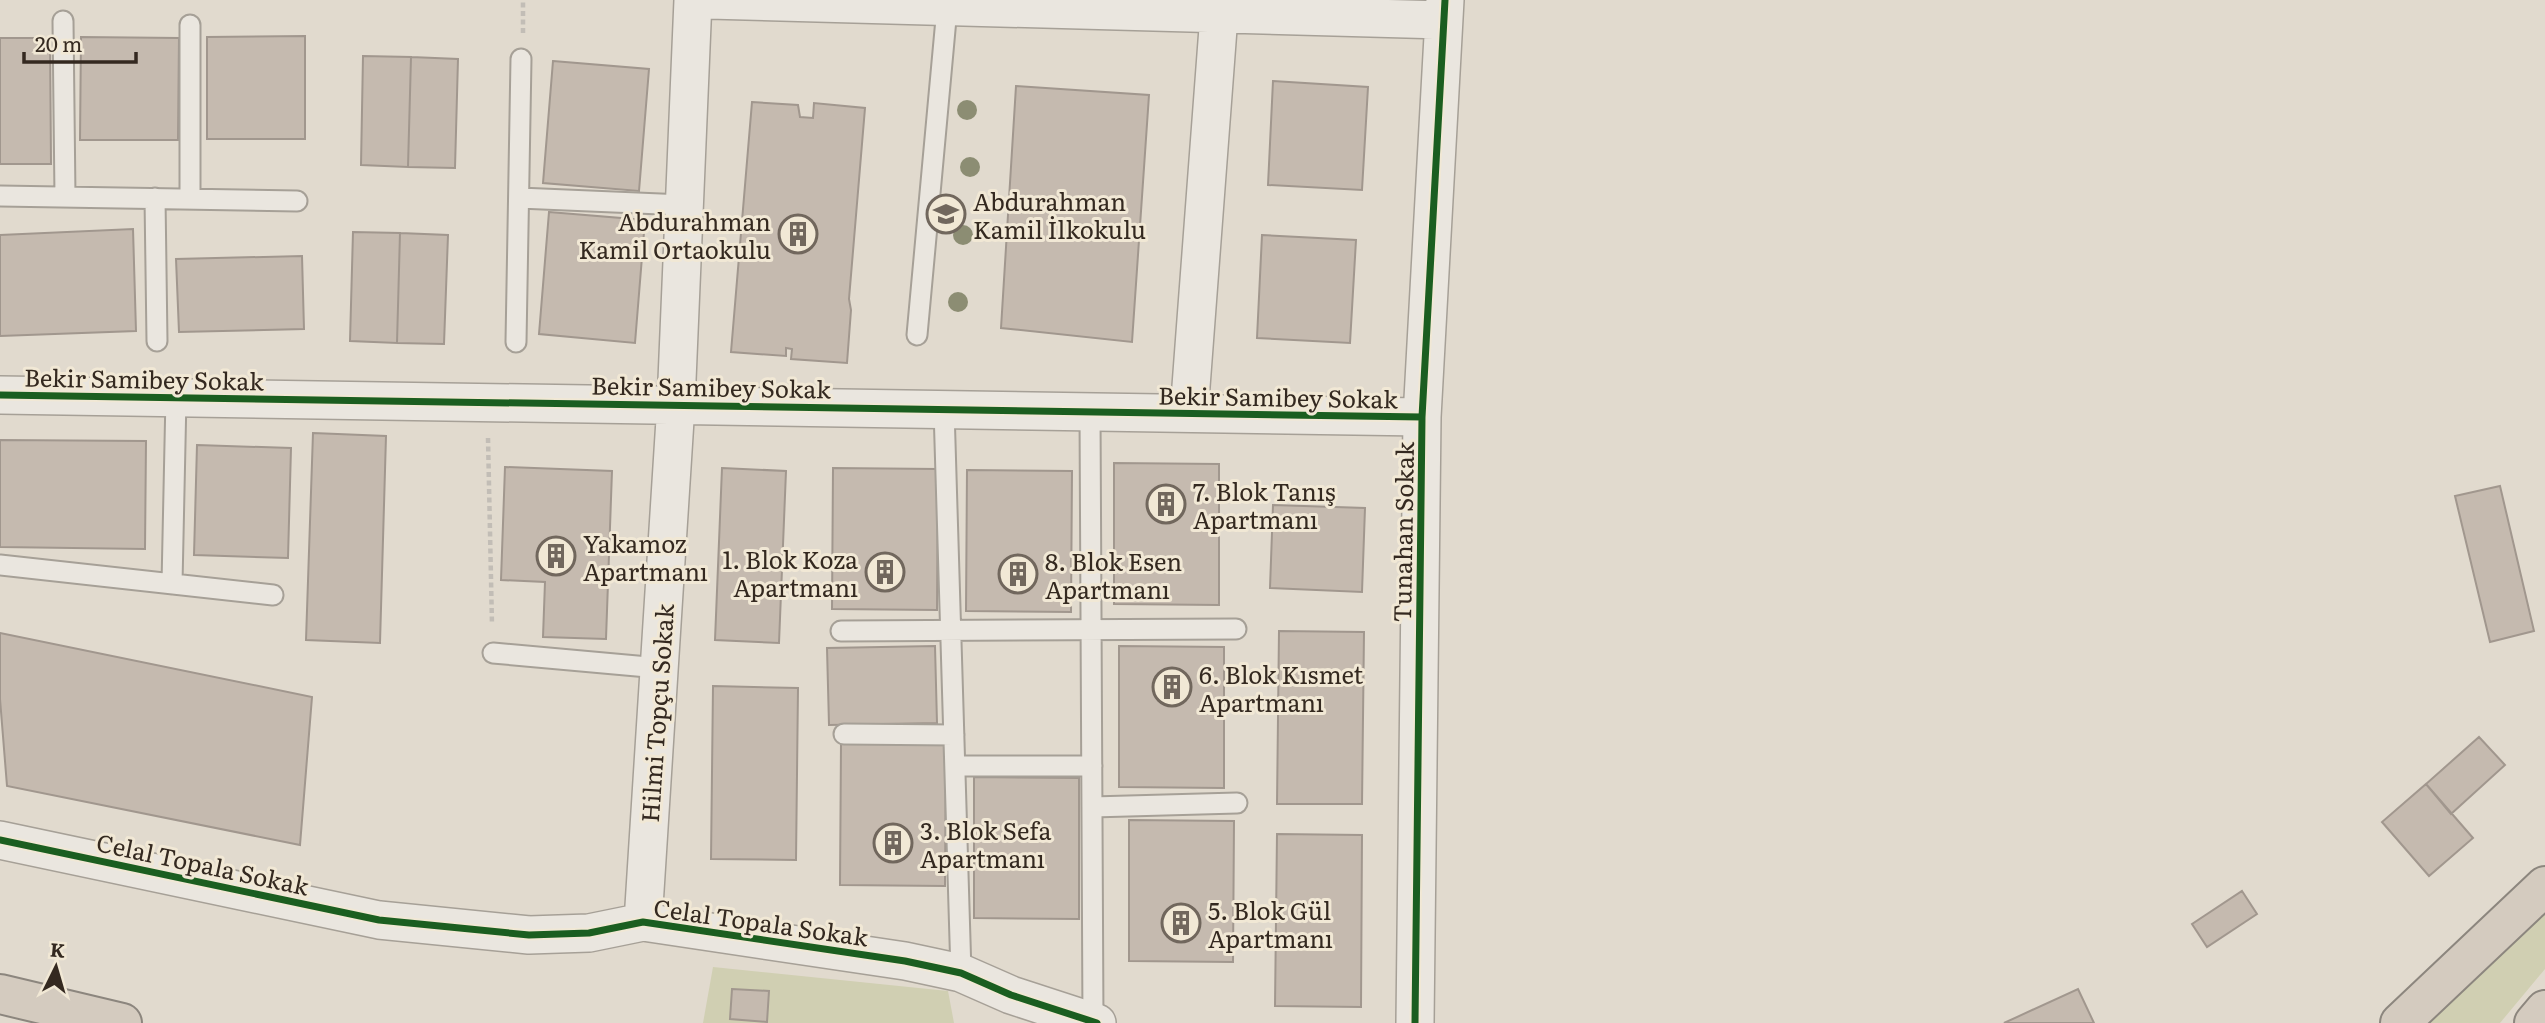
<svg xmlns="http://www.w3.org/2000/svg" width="2545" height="1023" font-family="Literata,serif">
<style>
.green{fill:#d0cfb2}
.building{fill:#c5baaf;stroke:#a1978e;stroke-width:2}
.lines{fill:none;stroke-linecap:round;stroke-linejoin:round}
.lane-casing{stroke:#a6a097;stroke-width:23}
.street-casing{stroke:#a6a097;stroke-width:40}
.highway-casing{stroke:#8c867e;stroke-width:42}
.path{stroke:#c2bdb6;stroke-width:4.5;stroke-dasharray:5 3.5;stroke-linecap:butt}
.lane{stroke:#eae6df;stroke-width:19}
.street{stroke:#eae6df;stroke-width:37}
.highway{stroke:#d4cbbf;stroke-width:38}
.cycleway-casing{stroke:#f1e8d5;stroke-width:11}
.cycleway{stroke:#1b5e20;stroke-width:7}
.tree{fill:#8c8d73}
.labels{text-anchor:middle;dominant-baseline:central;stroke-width:6;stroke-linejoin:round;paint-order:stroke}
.poi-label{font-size:24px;fill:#342920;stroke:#f1e8d5;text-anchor:start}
.street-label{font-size:24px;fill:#342920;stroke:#f1e8d5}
</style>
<rect width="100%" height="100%" fill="#e1dace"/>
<!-- green -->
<path class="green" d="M 2545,913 L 2545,969 L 2500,1023 L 2428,1023 Z
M 713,967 L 948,991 L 954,1023 L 703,1023 Z"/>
<!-- building -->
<path class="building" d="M 305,36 L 305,139 L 207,139 L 207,37 Z
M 81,37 L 179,38 L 178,140 L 80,140 Z
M 0,38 L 50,38 L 51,164 L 0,164 Z
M 363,56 L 411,57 L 408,167 L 361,165 Z
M 411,57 L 458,59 L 455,168 L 408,167 Z
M 553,61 L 649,69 L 639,191 L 543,183 Z
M 1273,81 L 1368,87 L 1362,190 L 1268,185 Z
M 1016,86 L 1149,95 L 1132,342 L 1001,328 Z
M 752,102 L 798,105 L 800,117 L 813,118 L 814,103 L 865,108 L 849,299 L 851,310 L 847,363 L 791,359 L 792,349 L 786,348 L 786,356 L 731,352 Z
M 549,212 L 645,220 L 635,343 L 539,334 Z
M 133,229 L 136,331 L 0,336 L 0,235 Z
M 353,232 L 400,233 L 397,343 L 350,341 Z
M 400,233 L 448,235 L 444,344 L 397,343 Z
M 1262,235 L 1356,240 L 1350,343 L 1257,338 Z
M 302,256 L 304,329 L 179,332 L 176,259 Z
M 313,433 L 386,436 L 380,643 L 306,640 Z
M 0,440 L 146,441 L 145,549 L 0,547 Z
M 197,445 L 291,448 L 288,558 L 194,555 Z
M 1114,463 L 1219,464 L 1219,605 L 1114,604 Z
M 505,467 L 612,471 L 606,639 L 543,637 L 545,582 L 501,580 Z
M 722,468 L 786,471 L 779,643 L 715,640 Z
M 833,468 L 938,469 L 937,610 L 832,609 Z
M 967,470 L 1072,471 L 1071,612 L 966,611 Z
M 2500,486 L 2534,631 L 2490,642 L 2455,496 Z
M 1273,505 L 1365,508 L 1362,592 L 1270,588 Z
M 1279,631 L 1364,632 L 1362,804 L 1277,804 Z
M 0,633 L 312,697 L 300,845 L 7,786 L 0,699 Z
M 935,646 L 937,723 L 829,725 L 827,648 Z
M 1119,646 L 1224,647 L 1224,788 L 1119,787 Z
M 713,686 L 798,688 L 796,860 L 711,859 Z
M 2479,737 L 2505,765 L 2451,814 L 2426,784 Z
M 841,744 L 946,744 L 945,886 L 840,885 Z
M 974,777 L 1079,778 L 1079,919 L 974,918 Z
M 2426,784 L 2473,838 L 2429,876 L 2382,822 Z
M 1129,820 L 1234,821 L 1233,962 L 1129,961 Z
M 1277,834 L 1362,835 L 1361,1007 L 1275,1006 Z
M 2242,891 L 2257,914 L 2207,947 L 2192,924 Z
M 732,989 L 769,991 L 767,1022 L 730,1019 Z
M 2078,989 L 2094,1023 L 2004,1023 Z"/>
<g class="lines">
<defs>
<path id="lane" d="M 63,21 L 65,197
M 190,25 L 190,199
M 0,196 L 297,201
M 155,198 L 157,341
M 519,198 L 684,205
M 917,335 L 947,8
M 516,342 L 521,59
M 944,409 L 961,973
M 1090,412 L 1093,1022
M 0,565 L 273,595
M 172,584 L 176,397
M 841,631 L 1236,629
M 493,653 L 659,668
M 844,734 L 954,735
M 956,766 L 1092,766
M 1092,807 L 1237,803"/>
<path id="street" d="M 709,0 L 1443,20
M 0,395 L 1422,417
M 1189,413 L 1219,15
M 0,840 L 379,920 L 529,935 L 589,933 L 643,922 L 905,961 L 961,973 L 1011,995 L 1097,1023
M 643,922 L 676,404 L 693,0
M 1415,1023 L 1422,417 L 1445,0"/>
<path id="highway" d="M 0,994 L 122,1023
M 2400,1023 L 2545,886
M 2534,1023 L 2545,1010"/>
</defs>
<!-- lane casing -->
<use href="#lane" class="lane-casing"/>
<!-- street casing -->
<use href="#street" class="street-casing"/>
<!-- highway casing -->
<use href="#highway" class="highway-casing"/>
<!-- path -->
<path class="path" d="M 523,33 L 523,0
M 488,438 L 492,625"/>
<!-- lane -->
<use href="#lane" class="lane"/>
<!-- street -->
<use href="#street" class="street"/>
<!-- highway -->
<use href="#highway" class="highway"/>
<defs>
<path id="cycleway" d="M 0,395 L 1422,417
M 0,840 L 379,920 L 529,935 L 589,933 L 643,922 L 905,961 L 961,973 L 1011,995 L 1097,1023
M 1415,1023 L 1422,417 L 1445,0"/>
</defs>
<!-- cycleway casing -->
<use href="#cycleway" class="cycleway-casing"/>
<!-- cycleway -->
<use href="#cycleway" class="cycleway"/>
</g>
<!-- trees -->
<g class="tree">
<circle cx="967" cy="110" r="10"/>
<circle cx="970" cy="167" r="10"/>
<circle cx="963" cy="235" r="10"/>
<circle cx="958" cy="302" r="10"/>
</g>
<!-- icons -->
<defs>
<symbol id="school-ring" viewBox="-11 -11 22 22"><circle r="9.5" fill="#f1e8d5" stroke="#71675d" stroke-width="1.5"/><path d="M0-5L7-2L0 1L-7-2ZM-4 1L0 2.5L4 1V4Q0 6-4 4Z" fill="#71675d"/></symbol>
<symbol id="building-ring" viewBox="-11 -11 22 22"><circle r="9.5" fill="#f1e8d5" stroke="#71675d" stroke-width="1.5"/><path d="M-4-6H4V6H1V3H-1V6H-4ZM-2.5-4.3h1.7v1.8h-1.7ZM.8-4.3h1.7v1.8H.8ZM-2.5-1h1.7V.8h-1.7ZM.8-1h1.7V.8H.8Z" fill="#71675d"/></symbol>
</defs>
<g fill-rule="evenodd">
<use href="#school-ring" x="924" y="192" width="44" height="44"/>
<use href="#building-ring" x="776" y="212" width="44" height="44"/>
<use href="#building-ring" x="1144" y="482" width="44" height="44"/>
<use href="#building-ring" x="534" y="534" width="44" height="44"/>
<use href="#building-ring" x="863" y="550" width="44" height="44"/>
<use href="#building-ring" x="996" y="552" width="44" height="44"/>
<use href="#building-ring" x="1150" y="665" width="44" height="44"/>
<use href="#building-ring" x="871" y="821" width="44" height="44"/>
<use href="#building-ring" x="1159" y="901" width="44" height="44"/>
</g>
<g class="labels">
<!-- poi labels -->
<g class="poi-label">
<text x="973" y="200">Abdurahman<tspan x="973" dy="28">Kamil İlkokulu</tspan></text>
<text x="771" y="220" text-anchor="end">Abdurahman<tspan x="771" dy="28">Kamil Ortaokulu</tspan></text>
<text x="1193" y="490">7. Blok Tanış<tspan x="1193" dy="28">Apartmanı</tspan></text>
<text x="583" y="542">Yakamoz<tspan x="583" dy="28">Apartmanı</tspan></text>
<text x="858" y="558" text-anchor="end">1. Blok Koza<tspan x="858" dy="28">Apartmanı</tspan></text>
<text x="1045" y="560">8. Blok Esen<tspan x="1045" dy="28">Apartmanı</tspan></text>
<text x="1199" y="673">6. Blok Kısmet<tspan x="1199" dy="28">Apartmanı</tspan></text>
<text x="920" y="829">3. Blok Sefa<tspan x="920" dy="28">Apartmanı</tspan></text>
<text x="1208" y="909">5. Blok Gül<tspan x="1208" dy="28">Apartmanı</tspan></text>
</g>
<!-- street labels -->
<g class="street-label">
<text transform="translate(144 378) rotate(1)">Bekir Samibey Sokak</text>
<text transform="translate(711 386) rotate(1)">Bekir Samibey Sokak</text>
<text transform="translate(1278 396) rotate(1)">Bekir Samibey Sokak</text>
<text transform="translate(1402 532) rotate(-89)">Tunahan Sokak</text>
<text transform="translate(656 713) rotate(-86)">Hilmi Topçu Sokak</text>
<text transform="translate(203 863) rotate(12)">Celal Topala Sokak</text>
<text transform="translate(761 921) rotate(8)">Celal Topala Sokak</text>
</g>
</g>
<!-- north arrow -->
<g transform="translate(56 967) rotate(5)" stroke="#f1e8d5" stroke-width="5" paint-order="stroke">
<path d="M0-5L12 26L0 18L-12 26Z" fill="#342920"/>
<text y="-10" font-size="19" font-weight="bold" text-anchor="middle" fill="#342920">K</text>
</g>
<!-- scale -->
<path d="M24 52v10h112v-10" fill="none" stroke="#342920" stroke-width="3.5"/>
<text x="35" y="52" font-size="21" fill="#342920" stroke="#f1e8d5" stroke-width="5" paint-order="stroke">20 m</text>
</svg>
